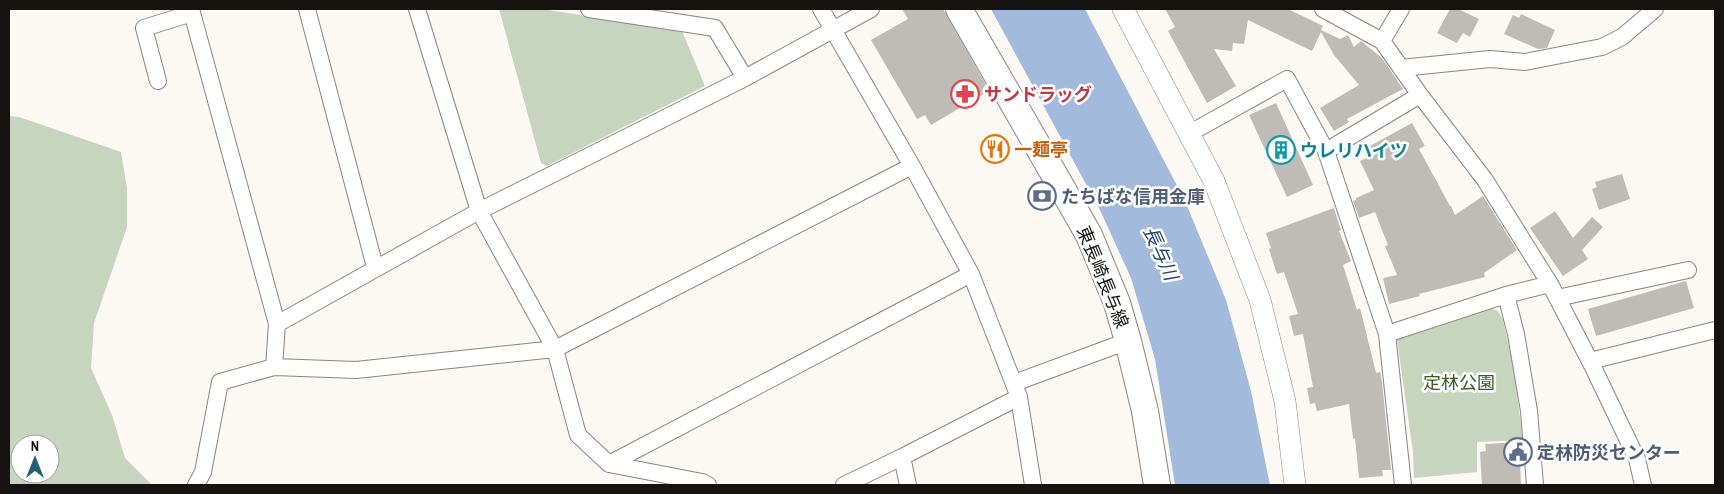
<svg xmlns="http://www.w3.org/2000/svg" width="1724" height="494" font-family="'Archivo Narrow','Noto Sans JP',sans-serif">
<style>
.green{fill:#c7d5be;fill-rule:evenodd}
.water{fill:#a2bbdd}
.building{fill:#bfbcb7}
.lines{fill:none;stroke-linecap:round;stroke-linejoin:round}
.minor-casing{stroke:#898681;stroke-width:18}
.tertiary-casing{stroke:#898681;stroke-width:22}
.primary-casing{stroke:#898681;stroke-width:28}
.minor{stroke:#fff;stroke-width:16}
.tertiary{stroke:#fff;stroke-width:21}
.primary{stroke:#fff;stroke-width:26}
.labels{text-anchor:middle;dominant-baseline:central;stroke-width:5;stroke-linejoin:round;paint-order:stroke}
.health-label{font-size:18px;font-weight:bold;fill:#be3a42;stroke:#fff;text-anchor:start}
.food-label{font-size:18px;font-weight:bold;fill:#c56008;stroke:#fff;text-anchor:start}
.culture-label{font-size:18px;font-weight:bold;fill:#0d838f;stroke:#fff;text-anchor:start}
.service-label{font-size:18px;font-weight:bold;fill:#4e5e75;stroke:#fff;text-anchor:start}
.street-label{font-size:18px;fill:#141311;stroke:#fff}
.park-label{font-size:18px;fill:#3c5823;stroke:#fff}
.water-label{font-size:19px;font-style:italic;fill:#1f416e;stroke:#fff}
</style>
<rect width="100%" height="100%" fill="#fcf8f3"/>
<!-- green -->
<path class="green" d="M 499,9 L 542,9 L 682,31 L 705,86 L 547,166 L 541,163 Z
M 9,116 L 19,117 L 121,152 L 127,188 L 127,227 L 94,323 L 91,368 L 112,415 L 125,458 L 152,485 L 9,485 ZM 20,444 L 50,444 L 50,474 L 20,474 Z
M 1492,309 L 1498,311 L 1503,320 L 1513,364 L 1523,440 L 1477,442 L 1477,472 L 1414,478 L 1413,452 L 1397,340 Z"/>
<!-- water -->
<path class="water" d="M 991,9 L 1085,9 L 1185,201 L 1226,300 L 1251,391 L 1270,485 L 1175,485 L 1155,359 L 1131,278 L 1100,210 Z"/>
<!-- building -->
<path class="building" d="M 902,9 L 943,9 L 986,85 L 984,86 L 987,92 L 931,125 L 925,115 L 917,119 L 871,40 L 908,19 Z
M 1165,9 L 1288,9 L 1323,26 L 1321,30 L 1340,39 L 1348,35 L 1354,47 L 1361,41 L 1382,58 L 1403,89 L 1347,119 L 1349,122 L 1334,131 L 1320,108 L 1359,85 L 1334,55 L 1321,32 L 1312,51 L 1248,20 L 1244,44 L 1233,43 L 1232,51 L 1214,49 L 1236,86 L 1207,103 L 1168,31 L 1175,27 Z
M 1450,9 L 1458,9 L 1479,19 L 1470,37 L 1463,33 L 1457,43 L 1437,33 Z
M 1521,14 L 1555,30 L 1547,48 L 1538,49 L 1504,34 L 1513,15 L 1519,18 Z
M 1276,103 L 1313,185 L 1287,197 L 1249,115 Z
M 1412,123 L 1425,146 L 1419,149 L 1450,206 L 1451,206 L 1455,215 L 1483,196 L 1517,250 L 1484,273 L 1485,277 L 1419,294 L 1420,296 L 1389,304 L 1383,278 L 1397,275 L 1385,246 L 1388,245 L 1375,212 L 1359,218 L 1353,201 L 1356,200 L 1356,198 L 1374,190 L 1360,161 L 1375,154 L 1370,146 Z
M 1622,174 L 1630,199 L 1599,210 L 1592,189 L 1597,187 L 1595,182 Z
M 1334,208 L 1341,230 L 1339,231 L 1351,261 L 1343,265 L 1357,310 L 1360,308 L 1376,373 L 1380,372 L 1382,382 L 1391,470 L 1382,470 L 1383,476 L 1359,478 L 1355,438 L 1353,439 L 1349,404 L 1317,411 L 1315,403 L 1310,404 L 1307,388 L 1313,387 L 1303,334 L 1294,336 L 1289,316 L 1298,314 L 1284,272 L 1277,274 L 1269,249 L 1271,248 L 1266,233 Z
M 1555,211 L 1573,238 L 1592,217 L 1603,227 L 1582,250 L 1588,259 L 1563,276 L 1530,228 Z
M 1686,281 L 1694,308 L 1596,336 L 1588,309 Z
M 1519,442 L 1521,485 L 1482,485 L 1480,452 L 1486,451 L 1485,444 Z"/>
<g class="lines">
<defs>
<path id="minor" d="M 191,9 L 277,324 L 274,367
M 307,9 L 375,267
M 417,9 L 479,211 L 555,349 L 578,435 L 609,464 L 702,482 L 708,485
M 589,9 L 715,28 L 745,78
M 821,9 L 912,166 L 971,274 L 1019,397 L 1033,485
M 1323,9 L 1382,41 L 1420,95 L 1485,180 L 1550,284 L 1593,367 L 1637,459 L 1643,485
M 1382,41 L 1401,9
M 1401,68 L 1490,59 L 1525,62 L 1602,47 L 1622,37 L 1655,9
M 158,81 L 144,28 L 192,13
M 1190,133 L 1287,79 L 1326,151 L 1387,334 L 1403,485
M 1326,151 L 1420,95
M 1506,295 L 1516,334 L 1529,411 L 1535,485
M 1557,298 L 1688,270
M 277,324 L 479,211 L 745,78 L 871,9
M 1387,334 L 1506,295 L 1550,284
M 1590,361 L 1715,330
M 1014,383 L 1128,341
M 902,457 L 908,485
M 609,464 L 971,274
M 196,485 L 203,472 L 220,382 L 274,367 L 356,370 L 555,349 L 912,166
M 844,485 L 902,457 L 1019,397"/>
<path id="tertiary" d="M 1123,9 L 1214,181 L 1260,300 L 1285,401 L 1295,485"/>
<path id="primary" d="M 959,9 L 1089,235 L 1117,303 L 1128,341 L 1145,411 L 1157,485"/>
</defs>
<!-- minor casing -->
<use href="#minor" class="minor-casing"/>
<!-- tertiary casing -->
<use href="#tertiary" class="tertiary-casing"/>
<!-- primary casing -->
<use href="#primary" class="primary-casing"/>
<!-- minor -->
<use href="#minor" class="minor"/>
<!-- tertiary -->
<use href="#tertiary" class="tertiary"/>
<!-- primary -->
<use href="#primary" class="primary"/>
</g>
<!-- icons -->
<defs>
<symbol id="pharmacy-ring" viewBox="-11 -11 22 22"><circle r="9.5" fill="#fff" stroke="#e0444e" stroke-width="1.5"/><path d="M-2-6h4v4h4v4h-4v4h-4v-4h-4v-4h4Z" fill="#e0444e"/></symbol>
<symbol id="restaurant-ring" viewBox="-11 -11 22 22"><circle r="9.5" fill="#fff" stroke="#e8710a" stroke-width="1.5"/><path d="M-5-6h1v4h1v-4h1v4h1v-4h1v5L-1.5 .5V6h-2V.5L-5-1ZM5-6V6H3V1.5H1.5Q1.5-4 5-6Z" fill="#e8710a"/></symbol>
<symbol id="building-ring" viewBox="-11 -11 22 22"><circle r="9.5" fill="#fff" stroke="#0f9aa8" stroke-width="1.5"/><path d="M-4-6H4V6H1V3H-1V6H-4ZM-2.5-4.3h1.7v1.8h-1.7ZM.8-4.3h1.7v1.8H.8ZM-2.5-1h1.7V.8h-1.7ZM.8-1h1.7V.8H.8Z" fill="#0f9aa8"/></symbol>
<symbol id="bank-ring" viewBox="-11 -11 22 22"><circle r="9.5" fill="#fff" stroke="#5c6f8a" stroke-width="1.5"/><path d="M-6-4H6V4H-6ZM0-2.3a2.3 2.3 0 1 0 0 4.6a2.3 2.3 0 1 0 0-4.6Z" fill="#5c6f8a"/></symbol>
<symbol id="civic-ring" viewBox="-11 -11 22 22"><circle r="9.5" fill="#fff" stroke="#5c6f8a" stroke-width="1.5"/><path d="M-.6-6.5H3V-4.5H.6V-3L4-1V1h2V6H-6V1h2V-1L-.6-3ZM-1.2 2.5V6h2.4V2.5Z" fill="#5c6f8a"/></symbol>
</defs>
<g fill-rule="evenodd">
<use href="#pharmacy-ring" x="949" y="78" width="32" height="32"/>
<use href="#restaurant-ring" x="979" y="133" width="32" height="32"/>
<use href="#building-ring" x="1265" y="134" width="32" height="32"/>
<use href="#bank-ring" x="1026" y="180" width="32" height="32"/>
<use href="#civic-ring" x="1502" y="436" width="32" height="32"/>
</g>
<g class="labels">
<!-- health labels -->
<g class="health-label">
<text x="984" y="94">サンドラッグ</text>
</g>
<!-- food labels -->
<g class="food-label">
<text x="1014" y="149">一麺亭</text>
</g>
<!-- culture labels -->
<g class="culture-label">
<text x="1300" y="150">ウレリハイツ</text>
</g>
<!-- service labels -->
<g class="service-label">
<text x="1061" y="196">たちばな信用金庫</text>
<text x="1537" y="452">定林防災センター</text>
</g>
<!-- street labels -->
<g class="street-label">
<text transform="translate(1103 277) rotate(68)">東長崎長与線</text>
</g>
<!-- park labels -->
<g class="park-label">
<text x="1459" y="382">定林公園</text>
</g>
<!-- water labels -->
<g class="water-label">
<text transform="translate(1161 253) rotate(66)">長与川</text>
</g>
</g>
<!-- border -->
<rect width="1724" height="494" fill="none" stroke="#141311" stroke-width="20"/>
<!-- north arrow -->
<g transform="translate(35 459)"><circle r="24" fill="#ffffff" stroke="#a1a1a0"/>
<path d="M0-4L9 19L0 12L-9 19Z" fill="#226076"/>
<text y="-8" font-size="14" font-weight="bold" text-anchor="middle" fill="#141311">N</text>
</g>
</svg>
